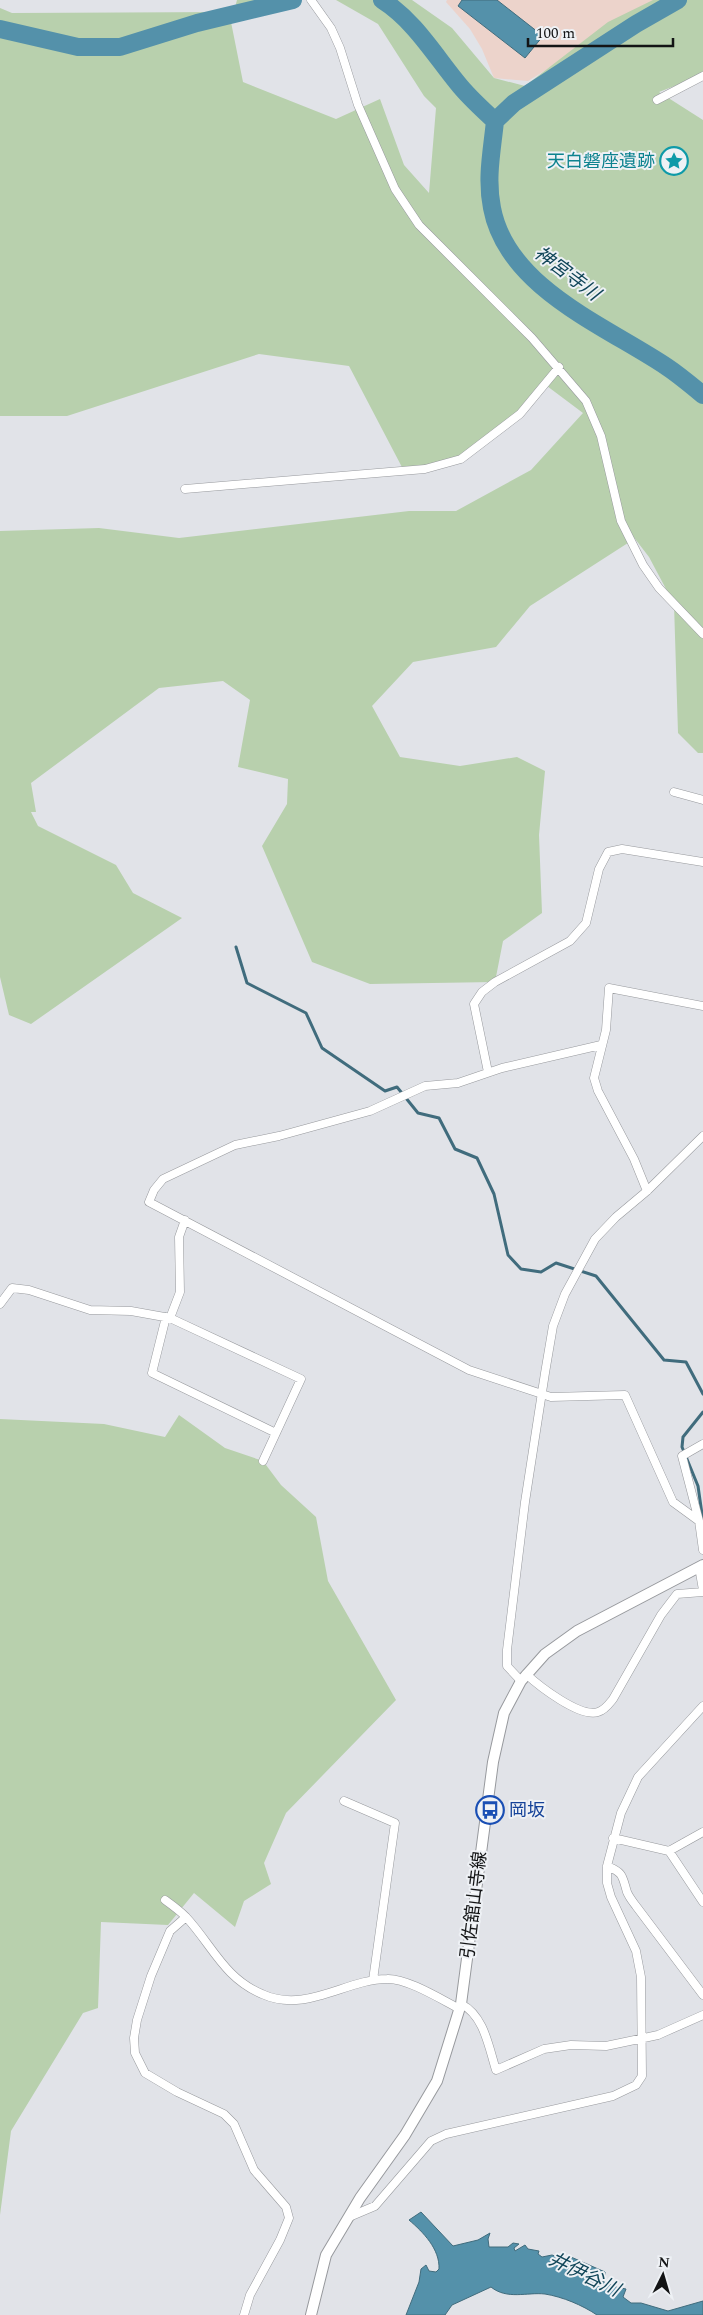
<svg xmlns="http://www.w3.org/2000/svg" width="703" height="2315" font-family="Spectral,'Noto Sans JP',serif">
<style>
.education{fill:#ecd3cb}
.green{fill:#b8d0ad}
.water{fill:#5491aa;stroke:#406c7d}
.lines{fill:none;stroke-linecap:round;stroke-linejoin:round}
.stream{stroke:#406c7d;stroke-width:3}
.river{stroke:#5491aa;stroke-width:18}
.street-casing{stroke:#97999d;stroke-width:9}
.secondary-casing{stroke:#97999d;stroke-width:12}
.street{stroke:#fff;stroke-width:8}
.secondary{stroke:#fff;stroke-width:10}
.labels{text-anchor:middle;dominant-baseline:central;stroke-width:4;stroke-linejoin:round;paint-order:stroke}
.culture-label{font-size:18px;fill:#0d838f;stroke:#eef1f5;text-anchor:end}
.transit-label{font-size:18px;fill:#164399;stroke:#eef1f5;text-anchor:start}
.street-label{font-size:18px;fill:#131415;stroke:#eef1f5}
.water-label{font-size:19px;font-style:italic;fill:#114659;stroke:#eef1f5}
</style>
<rect width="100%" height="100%" fill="#e1e3e8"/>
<!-- education -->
<path class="education" d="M 447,0 L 659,0 L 528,81 L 494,78 L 482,49 L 470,29 L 446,2 Z"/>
<!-- green -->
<path class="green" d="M 237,0 L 276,0 L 233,15 Z
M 336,0 L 412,0 L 452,28 L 494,78 L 525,86 L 608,22 L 653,0 L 703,0 L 703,75 L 659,92 L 703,120 L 703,753 L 698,753 L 678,733 L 674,604 L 649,557 L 629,531 L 631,541 L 530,606 L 496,647 L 413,662 L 372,706 L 400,757 L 460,766 L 517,757 L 545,771 L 539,835 L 542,913 L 503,941 L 495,982 L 370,984 L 312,962 L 262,846 L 287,804 L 288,779 L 238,767 L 250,700 L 223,681 L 159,688 L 31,783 L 36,812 L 31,812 L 38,826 L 116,865 L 133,893 L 182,918 L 31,1024 L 9,1015 L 0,977 L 0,531 L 99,528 L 179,538 L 409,511 L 456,511 L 531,470 L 583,413 L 547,386 L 516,417 L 461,459 L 404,471 L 349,366 L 259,354 L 67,416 L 0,416 L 0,8 L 12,13 L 229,12 L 243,82 L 336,119 L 380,99 L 404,165 L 429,193 L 436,108 L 424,96 L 378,24 Z
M 179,1415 L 225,1448 L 263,1461 L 281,1485 L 316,1517 L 328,1581 L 396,1700 L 286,1813 L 264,1863 L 271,1884 L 244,1901 L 235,1927 L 194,1893 L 168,1925 L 101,1922 L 98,2008 L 83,2013 L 11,2131 L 0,2215 L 0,1419 L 104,1424 L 165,1437 Z"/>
<!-- water -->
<path class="water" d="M 462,0 L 497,0 L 543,36 L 525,58 L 458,6 Z
M 421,2212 L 453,2246 L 478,2240 L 490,2233 L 488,2239 L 489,2247 L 508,2247 L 513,2243 L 519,2244 L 514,2248 L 515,2251 L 525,2245 L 528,2249 L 539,2251 L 538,2254 L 542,2257 L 552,2255 L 566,2260 L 571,2257 L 605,2272 L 605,2277 L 601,2276 L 597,2279 L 616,2287 L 626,2289 L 623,2297 L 631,2303 L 641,2303 L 668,2311 L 703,2301 L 703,2315 L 597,2315 C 582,2305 563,2297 545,2294 C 527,2292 507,2300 491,2287 L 452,2305 L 445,2315 L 406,2315 L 419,2282 L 421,2269 L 426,2265 L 429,2271 L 436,2272 L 439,2269 C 440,2249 423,2232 409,2220 Z"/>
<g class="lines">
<!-- stream -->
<path class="stream" d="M 236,947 L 247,983 L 306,1013 L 322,1048 L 385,1091 L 397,1087 L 418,1113 L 439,1118 L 455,1149 L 477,1158 L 494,1194 L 508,1255 L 521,1269 L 541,1272 L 556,1263 L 596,1276 L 664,1360 L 686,1362 L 703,1394
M 703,1521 L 698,1486 L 682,1447 L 683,1437 L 703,1412"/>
<!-- river -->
<path class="river" d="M 382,0 C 415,21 435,56 460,86 C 470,98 483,110 495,121 C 492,151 486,178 492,208 C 507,288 606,326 667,367 C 679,375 691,385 703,395
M 0,29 L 78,47 L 120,47 L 197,23 L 293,0
M 495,121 L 514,103 L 636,24 L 678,0"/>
<defs>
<path id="street" d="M 311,0 L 331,28 L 340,48 L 358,105 L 395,189 L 419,225 L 532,338 L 586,401 L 601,436 L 621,521 L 643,565 L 659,588 L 703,634
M 657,100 L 703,76
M 185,489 L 425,469 L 461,459 L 520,414 L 559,367
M 674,792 L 703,800
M 601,1045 L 502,1068 L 458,1083 L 425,1086 L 370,1111 L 279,1136 L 235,1145 L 163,1179 L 154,1190 L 149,1202 L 469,1370 L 551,1397 L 625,1395 L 673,1502 L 699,1521 L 703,1550
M 488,1072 L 474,1004 L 482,992 L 495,982 L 570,941 L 586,923 L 599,869 L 608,852 L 622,849 L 703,862
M 647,1191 L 634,1159 L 598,1091 L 594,1078 L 606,1030 L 609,988 L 703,1006
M 0,1304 L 12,1288 L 29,1290 L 90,1310 L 131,1311 L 170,1318 L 180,1292 L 179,1237 L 185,1220
M 166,1317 L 152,1373 L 276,1433
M 170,1318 L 301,1379 L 263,1461
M 699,1521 L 682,1456 L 703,1444
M 699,1567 L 703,1590
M 526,1674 C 539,1686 580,1718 598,1712 C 605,1710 609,1704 613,1699 L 661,1615 L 677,1594 L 703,1592
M 521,1681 L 507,1666 L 507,1650 L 525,1502 L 545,1373 L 553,1326 L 565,1294 L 595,1239 L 616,1217 L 647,1191 L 703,1136
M 344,1801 L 395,1823 L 373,1980
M 613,1838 L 669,1851 L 703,1902
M 669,1851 L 703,1832
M 607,1866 C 624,1873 622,1876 627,1892 C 629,1897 633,1902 636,1906 L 703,1995
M 165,1900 C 172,1905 180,1911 186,1917 C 212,1945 224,1978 262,1994 C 306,2014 346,1979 387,1979 C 407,1978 442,2000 460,2009
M 186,1917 L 170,1931 L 151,1976 L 137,2020 L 134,2038 L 135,2053 L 145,2073 L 177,2092 L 224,2114 L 234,2124 L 254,2170 L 286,2207 L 289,2218 L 280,2240 L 250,2295 L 244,2315
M 461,2004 C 484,2015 489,2048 496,2070 L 544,2049 L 571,2045 L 606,2046 L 658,2035 L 703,2015
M 349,2217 L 375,2206 L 431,2141 L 446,2134 L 613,2096 L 636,2085 L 642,2076 L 641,1977 L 636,1951 L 611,1897 L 607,1883 L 607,1866 L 621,1813 L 638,1777 L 703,1706"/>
<path id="secondary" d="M 311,2315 L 326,2255 L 360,2198 L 405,2135 L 437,2081 L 461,2004 L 493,1762 L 504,1713 L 521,1681 L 545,1654 L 577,1631 L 703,1565"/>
</defs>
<!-- street casing -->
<use href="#street" class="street-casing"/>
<!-- secondary casing -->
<use href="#secondary" class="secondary-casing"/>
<!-- street -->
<use href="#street" class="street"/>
<!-- secondary -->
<use href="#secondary" class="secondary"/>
</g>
<!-- icons -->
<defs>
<symbol id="sight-ring" viewBox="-11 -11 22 22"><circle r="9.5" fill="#eef1f5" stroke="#0f9aa8" stroke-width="1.5"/><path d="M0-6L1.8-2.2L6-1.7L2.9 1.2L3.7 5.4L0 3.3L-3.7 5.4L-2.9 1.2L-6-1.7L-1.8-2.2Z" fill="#0f9aa8"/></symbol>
<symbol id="bus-ring" viewBox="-11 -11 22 22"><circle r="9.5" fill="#eef1f5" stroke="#1a4fb4" stroke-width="1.5"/><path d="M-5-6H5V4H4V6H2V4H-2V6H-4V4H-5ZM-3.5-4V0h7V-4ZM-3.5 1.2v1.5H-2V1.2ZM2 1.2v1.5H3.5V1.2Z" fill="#1a4fb4"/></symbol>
</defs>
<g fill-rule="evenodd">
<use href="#sight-ring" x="658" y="145" width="32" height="32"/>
<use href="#bus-ring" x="474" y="1794" width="32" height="32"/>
</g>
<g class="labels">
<!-- culture labels -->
<g class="culture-label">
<text x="655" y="161">天白磐座遺跡</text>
</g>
<!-- transit labels -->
<g class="transit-label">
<text x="509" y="1810">岡坂</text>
</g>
<!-- street labels -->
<g class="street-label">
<text transform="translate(474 1905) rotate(-83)">引佐舘山寺線</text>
</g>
<!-- water labels -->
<g class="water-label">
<text transform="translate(567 274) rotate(37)">神宮寺川</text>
<text transform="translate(584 2275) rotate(26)">井伊谷川</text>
</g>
</g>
<!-- north arrow -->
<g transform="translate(663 2275) rotate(5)" stroke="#eef1f5" stroke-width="4" paint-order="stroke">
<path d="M0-4L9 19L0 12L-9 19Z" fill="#131415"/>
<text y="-8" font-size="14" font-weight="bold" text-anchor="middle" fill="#131415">N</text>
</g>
<!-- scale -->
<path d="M528 38v8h145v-8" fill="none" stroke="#131415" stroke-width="2.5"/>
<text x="536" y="38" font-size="15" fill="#131415" stroke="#eef1f5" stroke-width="4" paint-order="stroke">100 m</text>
</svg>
